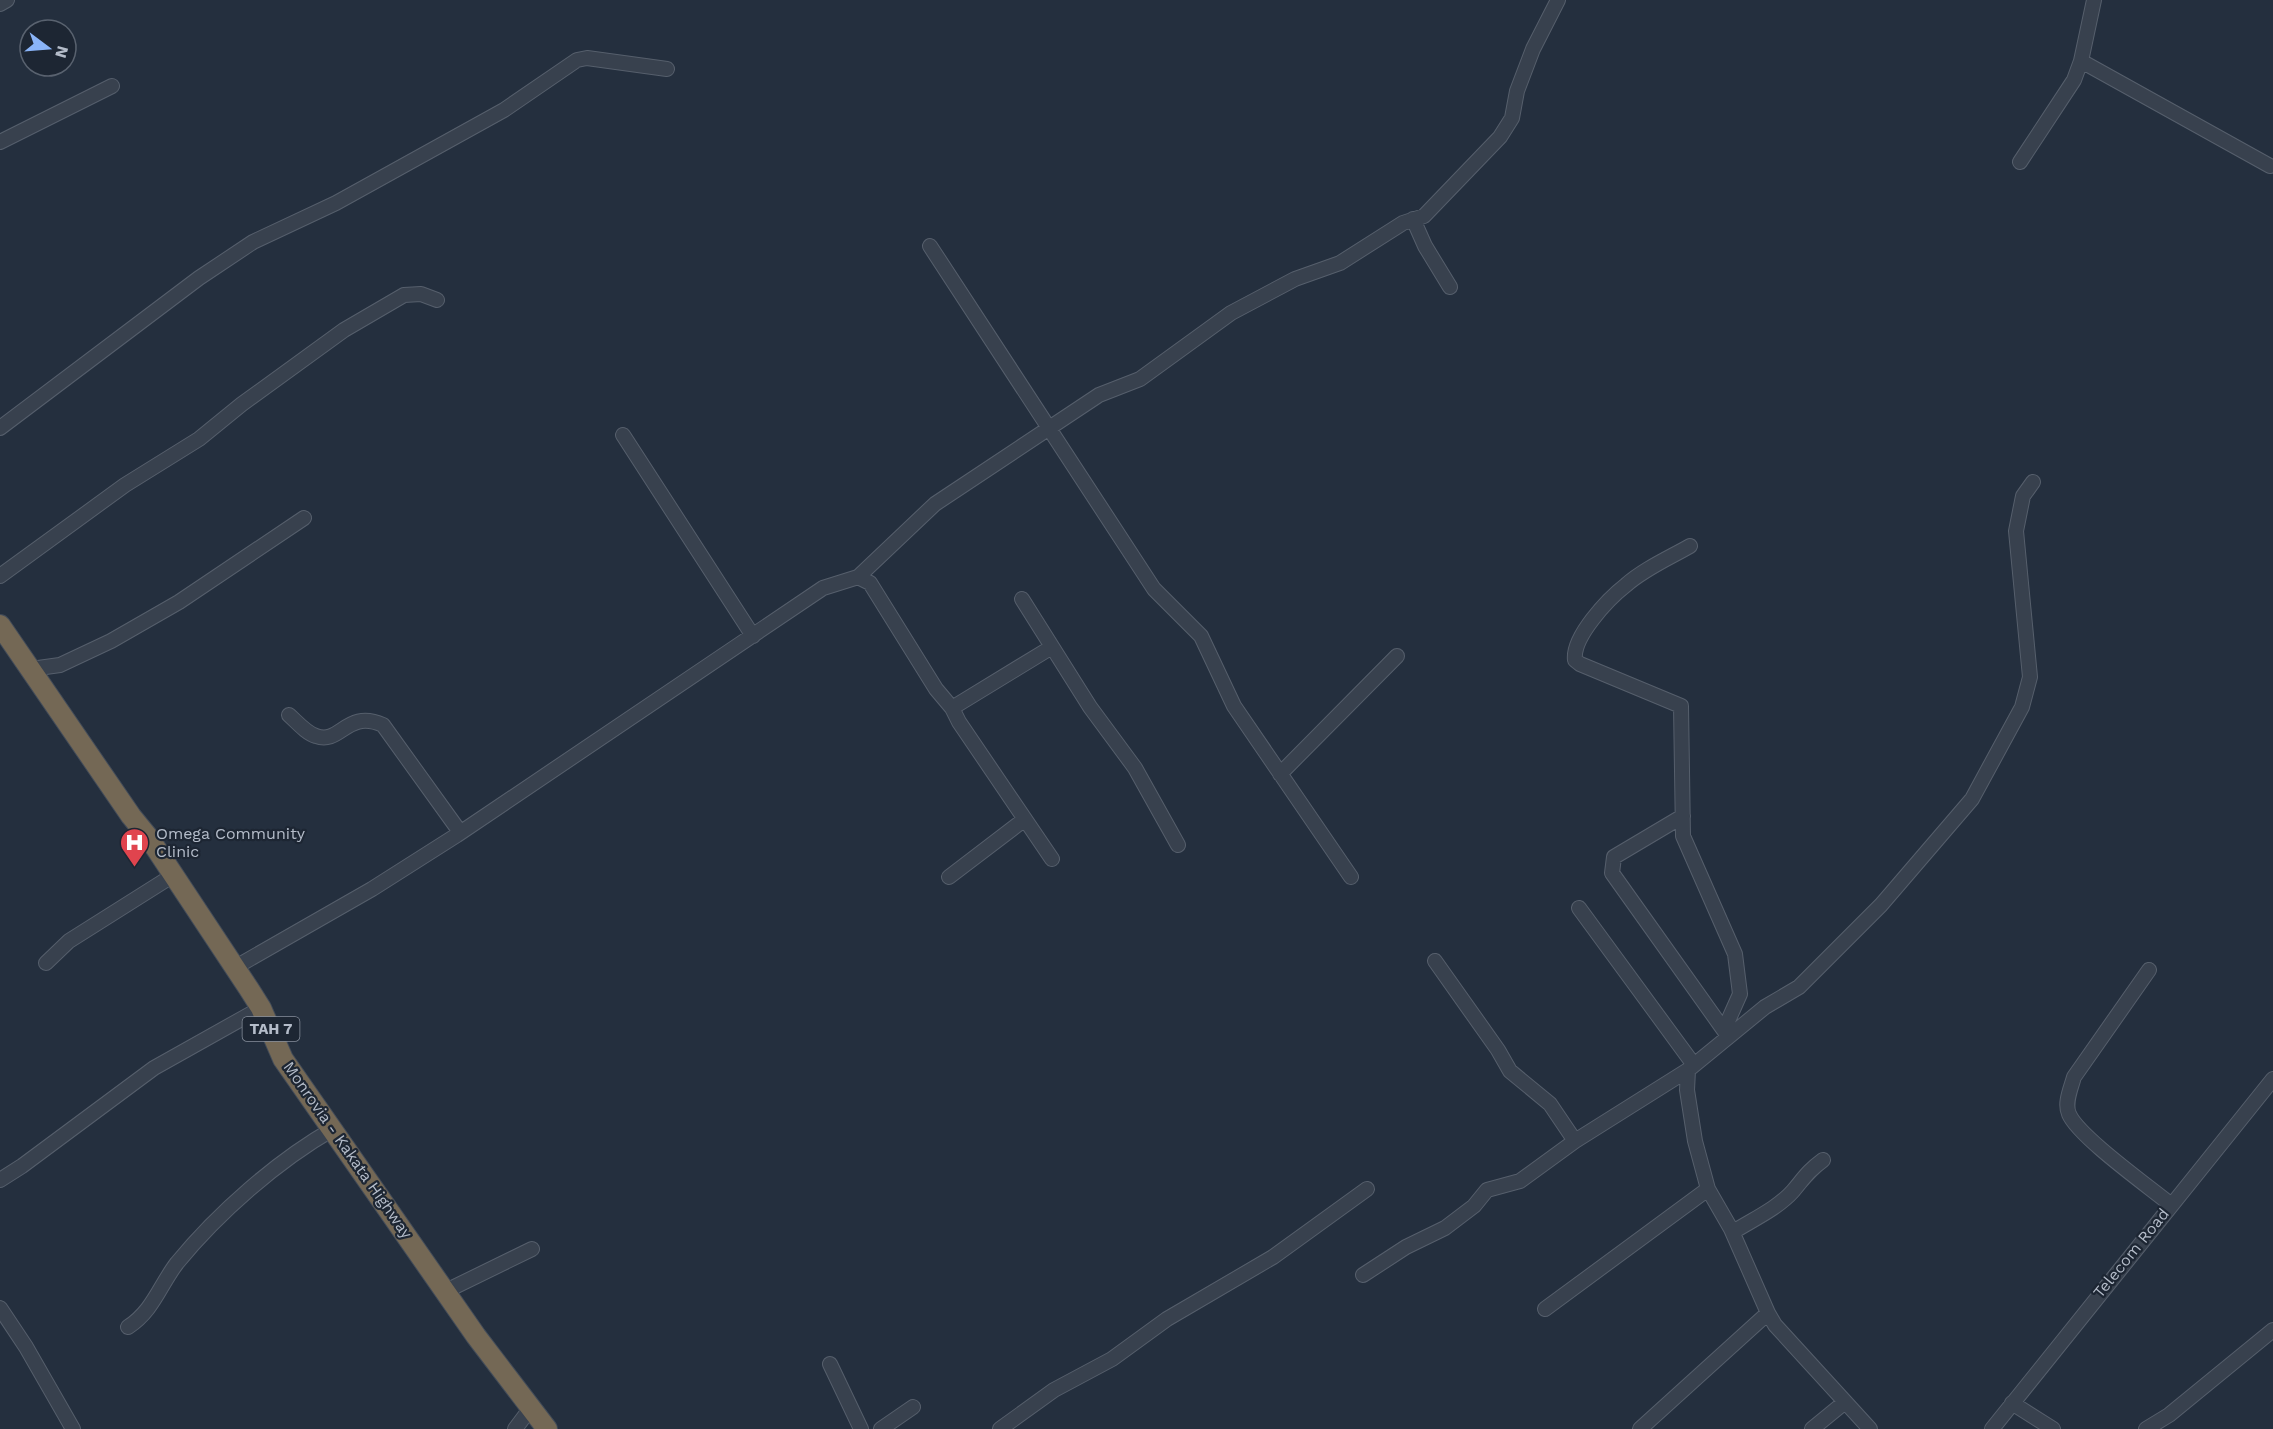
<svg xmlns="http://www.w3.org/2000/svg" width="2273" height="1429" font-family="'Work Sans',sans-serif">
<style>
.lines{fill:none;stroke-linecap:round;stroke-linejoin:round}
.minor-casing{stroke:#565f6c;stroke-width:16}
.highway-casing{stroke:#434c59;stroke-width:22}
.minor{stroke:#38414e;stroke-width:14}
.highway{stroke:#746855;stroke-width:20}
.labels{text-anchor:middle;dominant-baseline:central;stroke-width:4.5;stroke-linejoin:round;paint-order:stroke}
.shield{fill:#1d2633;stroke:#878f9c;stroke-width:1.5}
.shield-label{font-size:15px;font-weight:bold;fill:#b4bcc9}
.poi-label{font-size:16px;fill:#b4bcc9;stroke:#1d2633;text-anchor:start}
.street-label{font-size:16px;fill:#b4bcc9;stroke:#1d2633}
</style>
<rect width="100%" height="100%" fill="#242f3e"/>
<g class="lines">
<defs>
<path id="minor" d="M 0,4 L 7,0
M 2081,61 L 2270,166
M 0,142 L 112,86
M 2020,162 L 2074,80 L 2081,61 L 2094,0
M 1413,219 L 1425,246 L 1450,287
M 930,246 L 1154,589 L 1201,636 L 1234,706 L 1351,877
M 0,428 L 199,278 L 253,242 L 336,203 L 504,110 L 577,60 L 587,58 L 667,69
M 623,435 L 753,636
M 1690,546 C 1669,558 1644,569 1626,585 C 1608,599 1572,637 1575,660 L 1580,664 L 1681,706 L 1683,836 L 1735,954 L 1740,994 L 1724,1030
M 0,576 L 125,485 L 199,439 L 242,404 L 344,330 L 404,295 L 421,294 L 437,300
M 858,577 L 870,583 L 936,689 L 952,708 L 1052,647
M 1022,599 L 1090,707 L 1135,768 L 1178,845
M 31,669 L 60,665 L 111,641 L 179,602 L 304,518
M 952,708 L 959,722 L 1052,859
M 289,715 C 297,722 306,733 316,736 C 341,745 346,709 383,725 L 460,832
M 1280,774 L 1397,656
M 1683,816 L 1614,857 L 1612,873 L 1728,1036
M 949,877 L 1025,819
M 1579,908 L 1694,1065
M 1435,961 L 1498,1050 L 1510,1071 L 1550,1104 L 1575,1141 L 1688,1070
M 46,963 L 69,941 L 172,876
M 234,968 L 372,889 L 457,835 L 823,588 L 858,577 L 935,504 L 1099,395 L 1140,379 L 1231,313 L 1295,279 L 1340,263 L 1403,223 L 1424,216 L 1500,137 L 1512,118 L 1517,91 L 1533,49 L 1558,0
M 2149,970 L 2074,1077 C 2071,1088 2064,1103 2069,1114 C 2078,1136 2148,1186 2170,1204
M 0,1180 L 22,1166 L 154,1068 L 261,1008
M 1733,1232 C 1752,1220 1778,1208 1793,1191 C 1804,1178 1808,1171 1823,1160
M 1363,1275 L 1406,1247 L 1445,1228 L 1474,1206 L 1487,1190 L 1520,1181 L 1575,1141
M 446,1291 L 532,1249
M 0,1308 L 26,1347 L 73,1429
M 1545,1309 L 1708,1189
M 128,1327 C 153,1311 160,1285 177,1263 C 218,1213 277,1161 333,1129
M 830,1364 L 861,1429
M 2012,1403 L 2053,1429
M 515,1429 L 530,1409
M 881,1429 L 913,1407
M 1000,1429 L 1054,1390 L 1112,1359 L 1167,1319 L 1273,1257 L 1367,1189
M 1640,1429 L 1768,1313
M 1812,1429 L 1845,1402
M 1870,1429 L 1775,1325 L 1768,1313 L 1731,1229 L 1708,1189 L 1695,1141 L 1687,1090 L 1688,1070 L 1765,1007 L 1799,987 L 1881,905 L 1972,799 L 2022,707 L 2030,677 L 2016,531 L 2023,496 L 2033,482
M 1992,1429 L 2273,1079
M 2146,1429 L 2169,1415 L 2273,1330"/>
<path id="highway" d="M 0,625 L 131,816 L 149,838 L 249,989 L 261,1008 L 283,1059 L 476,1336 L 547,1429"/>
</defs>
<!-- minor casing -->
<use href="#minor" class="minor-casing"/>
<!-- highway casing -->
<use href="#highway" class="highway-casing"/>
<!-- minor -->
<use href="#minor" class="minor"/>
<!-- highway -->
<use href="#highway" class="highway"/>
</g>
<!-- icons -->
<defs>
<symbol id="hospital-pin" viewBox="-11 -11 22 30"><path d="M0 17L-7.5 6A9.5 9.5 0 1 1 7.5 6Z" fill="#e0444e" stroke="#1d2633"/><path d="M-5-5h3v3.5h4V-5h3V5h-3V1.5h-4V5h-3Z" fill="#fff"/></symbol>
</defs>
<g fill-rule="evenodd">
<use href="#hospital-pin" x="118" y="826" width="33" height="45"/>
</g>
<g class="labels">
<!-- shield labels -->
<rect class="shield" x="242.5" y="1017" width="57" height="24" rx="4.5"/>
<g class="shield-label">
<text x="271" y="1029">TAH 7</text>
</g>
<!-- poi labels -->
<g class="poi-label">
<text x="156" y="833">Omega Community<tspan x="156" dy="18">Clinic</tspan></text>
</g>
<!-- street labels -->
<g class="street-label">
<text transform="translate(348 1150) rotate(55)">Monrovia - Kakata Highway</text>
<text transform="translate(2131 1253) rotate(-51)">Telecom Road</text>
</g>
</g>
<!-- north arrow -->
<g transform="translate(48 48) rotate(106)"><circle r="28" fill="#1d2633" stroke="#59626f" stroke-width="1.5"/>
<path d="M0-4.5L10 22L0 15L-10 22Z" fill="#8ab4f8"/>
<text y="-9" font-size="16" font-weight="bold" text-anchor="middle" fill="#b4bcc9">N</text>
</g>
</svg>
